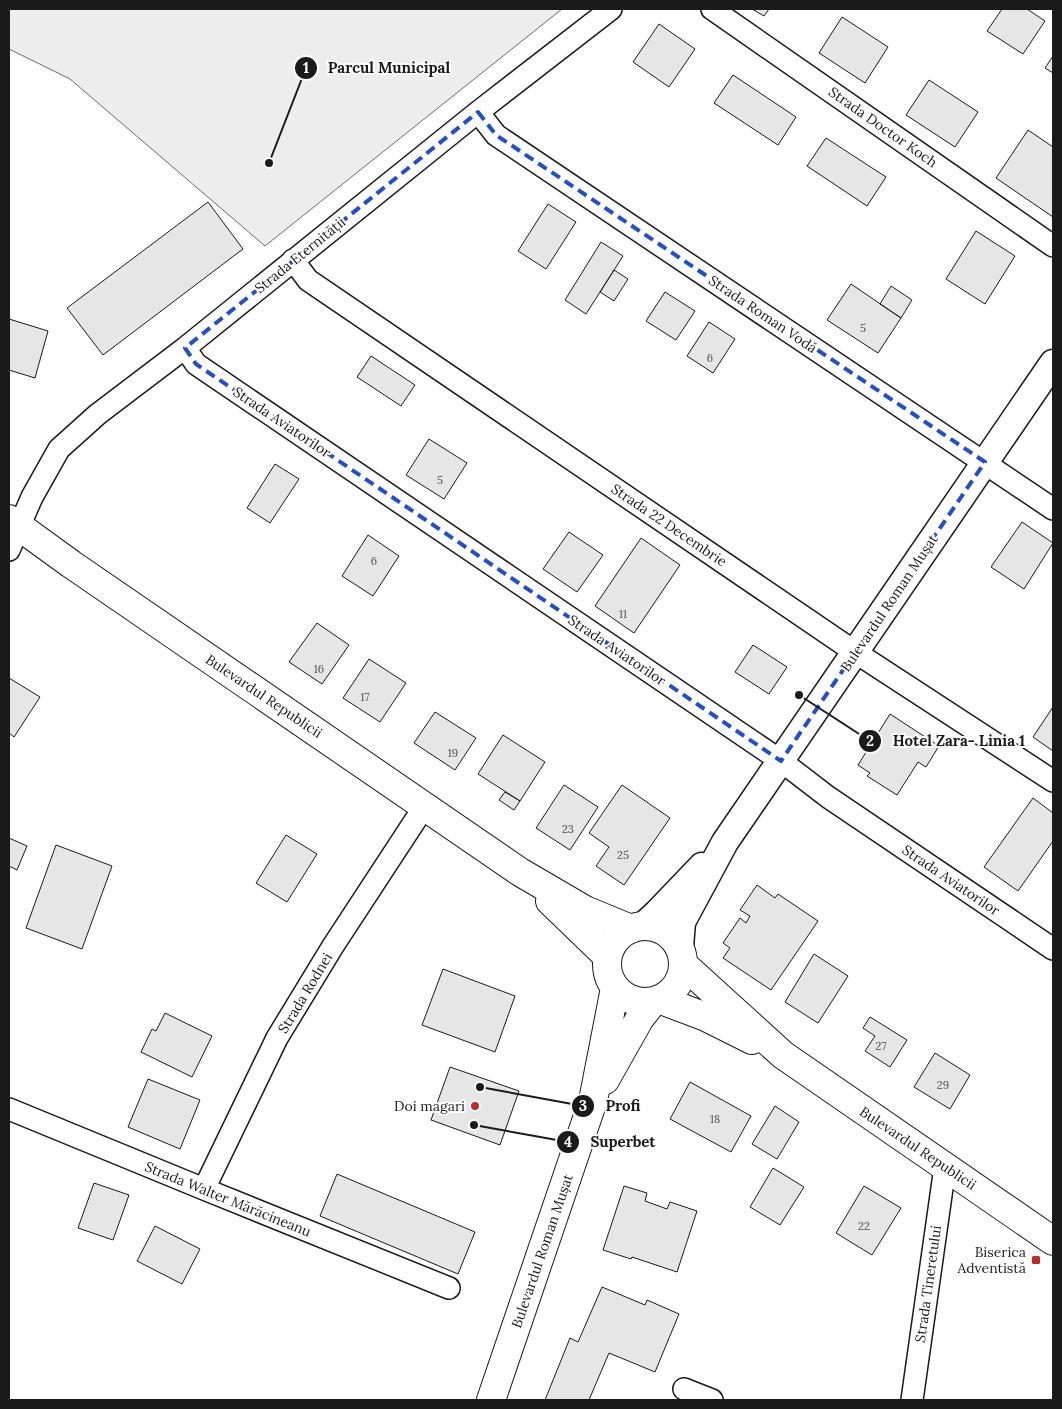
<svg xmlns="http://www.w3.org/2000/svg" width="1062" height="1409" font-family="Lora,serif">
<style>
.green{fill:#ededed;stroke:#6a6a6a}
.building{fill:#e6e6e6;stroke:#1a1a1a}
.lines{fill:none;stroke-linecap:round;stroke-linejoin:round}
.minor-casing{stroke:#1a1a1a;stroke-width:24}
.tertiary-casing{stroke:#1a1a1a;stroke-width:29}
.secondary-casing{stroke:#1a1a1a;stroke-width:30}
.primary-casing{stroke:#1a1a1a;stroke-width:30}
.minor{stroke:#fff;stroke-width:21}
.tertiary{stroke:#fff;stroke-width:26}
.secondary{stroke:#fff;stroke-width:28}
.primary{stroke:#fff;stroke-width:28}
.marked{fill:none;stroke:#1d4ed8;stroke-width:4;stroke-dasharray:10 6;stroke-linejoin:round}
.poi-dot{fill:#c62828;stroke:#fff;stroke-width:2}
.labels{text-anchor:middle;dominant-baseline:central;stroke-width:4;stroke-linejoin:round;paint-order:stroke}
.number-label{font-size:11px;fill:#4d4d4d}
.street-label{font-size:14px;fill:#1a1a1a;stroke:#fff}
.poi-label{font-size:14px;fill:#1a1a1a;stroke:#fff;text-anchor:end}
.leader{fill:none;stroke:#1a1a1a;stroke-width:2}
.callout-dot{fill:#1a1a1a;stroke:#fff;stroke-width:2}
.mark-label{font-size:15px;text-anchor:middle;font-weight:bold;fill:#fff}
.callout-label{font-size:15px;text-anchor:middle;font-weight:bold;fill:#1a1a1a;stroke:#fff;stroke-width:4;stroke-linejoin:round;paint-order:stroke}
</style>
<rect width="100%" height="100%" fill="#fff"/>
<!-- green -->
<path class="green" d="M 9,9 L 562,9 L 265,246 L 70,79 L 9,49 Z"/>
<!-- building -->
<path class="building" d="M 752,9 L 769,9 L 764,16 Z
M 1002,9 L 1027,9 L 1045,21 L 1023,54 L 987,31 Z
M 842,17 L 888,47 L 865,83 L 819,53 Z
M 659,24 L 695,49 L 669,87 L 633,62 Z
M 1053,56 L 1053,73 L 1045,68 Z
M 733,75 L 796,117 L 778,145 L 714,103 Z
M 929,80 L 978,112 L 955,147 L 906,115 Z
M 1028,130 L 1053,147 L 1053,217 L 996,178 Z
M 826,138 L 886,177 L 867,206 L 807,166 Z
M 208,202 L 243,249 L 103,355 L 67,308 Z
M 548,204 L 576,222 L 546,269 L 518,251 Z
M 976,231 L 1015,256 L 985,304 L 946,279 Z
M 601,242 L 623,256 L 586,314 L 565,300 Z
M 614,270 L 628,279 L 614,301 L 600,292 Z
M 851,284 L 901,318 L 878,353 L 827,320 Z
M 891,286 L 912,300 L 901,318 L 880,304 Z
M 665,292 L 695,311 L 676,340 L 646,321 Z
M 9,319 L 48,331 L 35,378 L 9,370 Z
M 709,322 L 735,339 L 713,373 L 687,356 Z
M 371,356 L 415,385 L 401,406 L 357,377 Z
M 429,439 L 467,463 L 444,499 L 406,475 Z
M 275,464 L 299,479 L 270,523 L 247,508 Z
M 1022,522 L 1053,543 L 1024,589 L 991,567 Z
M 569,532 L 603,555 L 577,592 L 543,569 Z
M 368,535 L 399,556 L 373,596 L 342,576 Z
M 641,538 L 680,565 L 634,633 L 595,606 Z
M 317,623 L 349,645 L 322,684 L 289,662 Z
M 753,645 L 787,667 L 769,694 L 735,672 Z
M 369,659 L 406,683 L 380,722 L 343,698 Z
M 9,678 L 40,697 L 14,737 L 9,733 Z
M 1053,707 L 1053,751 L 1033,737 Z
M 435,712 L 476,738 L 455,770 L 414,743 Z
M 890,714 L 939,746 L 926,767 L 918,762 L 897,795 L 867,776 L 870,773 L 858,765 Z
M 503,735 L 545,762 L 520,801 L 478,774 Z
M 564,785 L 598,807 L 570,850 L 536,828 Z
M 622,785 L 670,818 L 624,885 L 596,866 L 609,847 L 589,833 Z
M 505,792 L 520,801 L 514,810 L 499,800 Z
M 1033,798 L 1053,813 L 1053,841 L 1018,891 L 984,867 Z
M 286,835 L 317,854 L 287,902 L 256,883 Z
M 9,838 L 27,846 L 17,870 L 9,866 Z
M 56,845 L 112,866 L 82,949 L 26,928 Z
M 757,885 L 775,898 L 778,894 L 818,921 L 771,990 L 723,958 L 730,948 L 723,943 L 740,918 L 746,923 L 750,916 L 740,910 Z
M 814,954 L 848,976 L 818,1023 L 785,1002 Z
M 443,969 L 515,996 L 495,1052 L 422,1025 Z
M 165,1013 L 212,1036 L 192,1077 L 141,1052 L 152,1029 L 156,1031 Z
M 870,1017 L 907,1040 L 890,1067 L 865,1051 L 875,1036 L 863,1028 Z
M 935,1053 L 970,1075 L 950,1109 L 914,1087 Z
M 450,1067 L 519,1091 L 500,1145 L 431,1120 Z
M 148,1079 L 200,1100 L 180,1149 L 128,1127 Z
M 690,1082 L 751,1116 L 731,1152 L 670,1119 Z
M 775,1106 L 799,1122 L 777,1159 L 752,1144 Z
M 773,1168 L 804,1187 L 780,1225 L 750,1207 Z
M 337,1174 L 475,1232 L 458,1274 L 320,1216 Z
M 94,1183 L 129,1195 L 113,1240 L 78,1228 Z
M 624,1186 L 647,1193 L 645,1201 L 667,1209 L 670,1202 L 697,1211 L 677,1272 L 632,1257 L 631,1259 L 603,1250 Z
M 864,1186 L 901,1208 L 872,1255 L 836,1233 Z
M 155,1226 L 200,1249 L 182,1284 L 137,1261 Z
M 602,1287 L 645,1305 L 647,1300 L 679,1314 L 655,1372 L 609,1353 L 589,1400 L 545,1400 L 570,1338 L 578,1342 Z"/>
<g class="lines">
<defs>
<path id="minor" d="M 712,9 L 1053,246
M 478,112 L 496,135 L 1053,509
M 293,260 L 308,280 L 855,652 L 1053,781
M 185,348 L 196,364 L 781,761 L 828,797 L 1053,949
M 9,550 L 32,497 L 59,449 L 98,414 L 185,348 L 478,112 L 611,9
M 9,1109 L 204,1189 L 449,1288
M 204,1189 L 277,1038 L 333,946 L 424,807
M 684,1389 L 712,1400
M 912,1400 L 945,1167"/>
<path id="tertiary" d="M 643,926 L 657,913 L 702,866
M 680,947 L 682,922 L 725,842 L 1053,363"/>
<path id="secondary" d="M 684,965 L 783,1055 L 1053,1241
M 661,1000 L 706,1017 L 752,1040"/>
<path id="primary" d="M 9,519 L 71,564 L 520,872 L 585,910 L 631,929
M 550,901 L 607,956
M607 964a38 38 0 1 1 76 0a38 38 0 1 1-76 0Z
M 605,1080 L 640,1018 L 653,1002
M 491,1400 L 593,1101 L 615,988"/>
</defs>
<!-- minor casing -->
<use href="#minor" class="minor-casing"/>
<!-- tertiary casing -->
<use href="#tertiary" class="tertiary-casing"/>
<!-- secondary casing -->
<use href="#secondary" class="secondary-casing"/>
<!-- primary casing -->
<use href="#primary" class="primary-casing"/>
<!-- minor -->
<use href="#minor" class="minor"/>
<!-- tertiary -->
<use href="#tertiary" class="tertiary"/>
<!-- secondary -->
<use href="#secondary" class="secondary"/>
<!-- primary -->
<use href="#primary" class="primary"/>
</g>
<!-- marked area -->
<path class="marked" d="M 478,112 L 496,135 L 985,462 L 781,761 L 196,364 L 185,348 Z"/>
<!-- markers -->
<g class="poi-dot">
<circle cx="475" cy="1106" r="5"/>
<rect x="1031" y="1255" width="10" height="10" rx="2.5"/>
</g>
<g class="labels">
<!-- number labels -->
<g class="number-label">
<text x="863" y="328">5</text>
<text x="710" y="358">6</text>
<text x="440" y="480">5</text>
<text x="374" y="561">6</text>
<text x="623" y="614">11</text>
<text x="319" y="669">16</text>
<text x="365" y="697">17</text>
<text x="453" y="753">19</text>
<text x="568" y="829">23</text>
<text x="623" y="855">25</text>
<text x="881" y="1046">27</text>
<text x="943" y="1085">29</text>
<text x="715" y="1119">18</text>
<text x="864" y="1226">22</text>
</g>
<!-- street labels -->
<g class="street-label">
<text transform="translate(883 127) rotate(35)">Strada Doctor Koch</text>
<text transform="translate(300 255) rotate(-39)">Strada Eternității</text>
<text transform="translate(763 314) rotate(34)">Strada Roman Vodă</text>
<text transform="translate(282 422) rotate(34)">Strada Aviatorilor</text>
<text transform="translate(669 525) rotate(34)">Strada 22 Decembrie</text>
<text transform="translate(889 603) rotate(-56)">Bulevardul Roman Mușat</text>
<text transform="translate(617 650) rotate(34)">Strada Aviatorilor</text>
<text transform="translate(264 696) rotate(34)">Bulevardul Republicii</text>
<text transform="translate(951 880) rotate(34)">Strada Aviatorilor</text>
<text transform="translate(305 993) rotate(-59)">Strada Rodnei</text>
<text transform="translate(918 1148) rotate(34)">Bulevardul Republicii</text>
<text transform="translate(228 1199) rotate(22)">Strada Walter Mărăcineanu</text>
<text transform="translate(542 1251) rotate(-71)">Bulevardul Roman Mușat</text>
<text transform="translate(928 1284) rotate(-82)">Strada Tineretului</text>
</g>
<!-- poi labels -->
<g class="poi-label">
<text x="465" y="1106">Doi magari</text>
<text x="1026" y="1252">Biserica<tspan x="1026" dy="16">Adventistă</tspan></text>
</g>
</g>
<!-- callouts -->
<path class="leader" d="M269 163L306 68M799 695L870 741M480 1087L583 1106M474 1125L568 1142"/>
<g class="callout-dot">
<circle cx="269" cy="163" r="5"/>
<circle cx="799" cy="695" r="5"/>
<circle cx="480" cy="1087" r="5"/>
<circle cx="474" cy="1125" r="5"/>
<circle cx="306" cy="68" r="12"/>
<circle cx="870" cy="741" r="12"/>
<circle cx="583" cy="1106" r="12"/>
<circle cx="568" cy="1142" r="12"/>
</g>
<g class="mark-label">
<text x="306" y="73">1</text>
<text x="870" y="746">2</text>
<text x="583" y="1111">3</text>
<text x="568" y="1147">4</text>
</g>
<g class="callout-label">
<text x="389" y="73">Parcul Municipal</text>
<text x="959" y="746">Hotel Zara- Linia 1</text>
<text x="623" y="1111">Profi</text>
<text x="623" y="1147">Superbet</text>
</g>
<!-- border -->
<rect width="1062" height="1409" fill="none" stroke="#1a1a1a" stroke-width="20"/>
</svg>
